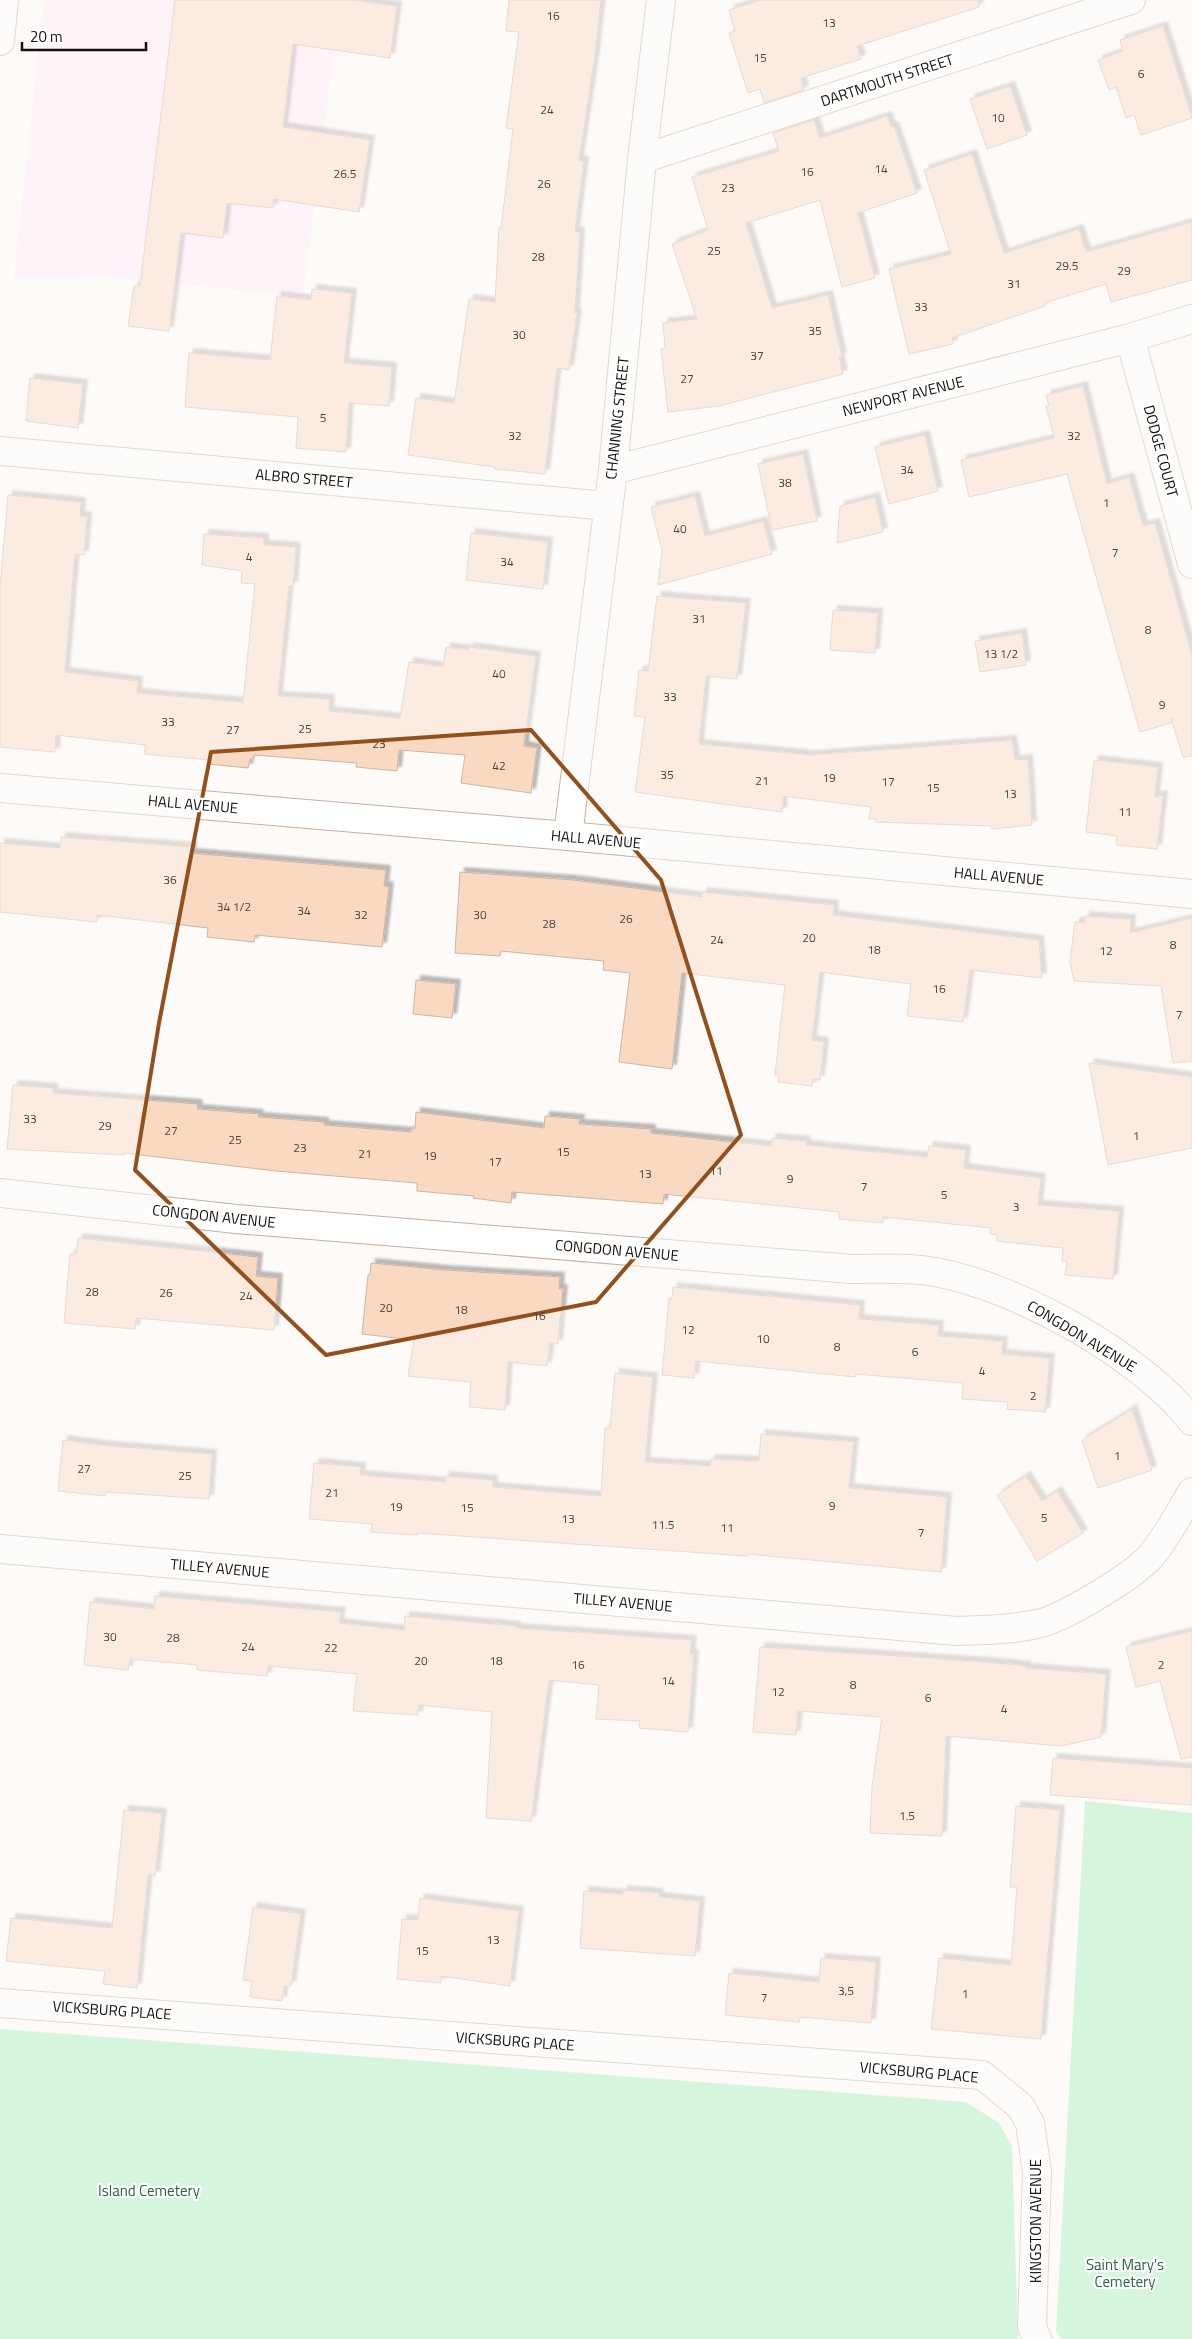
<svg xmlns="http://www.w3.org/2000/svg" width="1192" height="2339" font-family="'Titillium Web',sans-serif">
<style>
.commercial{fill:#feeafa}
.green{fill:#a5efbd}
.building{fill:#fad9c3;stroke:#cbb5a7;filter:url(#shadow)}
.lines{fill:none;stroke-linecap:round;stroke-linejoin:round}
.minor-casing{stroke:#c4afa1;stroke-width:30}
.tertiary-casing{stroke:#c4afa1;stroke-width:30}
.minor{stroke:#fff;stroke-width:28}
.tertiary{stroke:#fff;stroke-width:28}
.marked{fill:none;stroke:#92501d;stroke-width:4;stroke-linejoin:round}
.labels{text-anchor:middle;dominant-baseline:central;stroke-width:4.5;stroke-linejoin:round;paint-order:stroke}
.number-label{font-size:12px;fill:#4f4238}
.street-label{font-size:15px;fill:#160f0a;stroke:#fff}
.park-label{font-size:15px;fill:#256540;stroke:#fff}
</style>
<defs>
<filter id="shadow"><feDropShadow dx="4.5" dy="-4.5" stdDeviation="1" flood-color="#0004"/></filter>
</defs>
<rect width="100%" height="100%" fill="#fefaf7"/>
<!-- commercial -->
<path class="commercial" d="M 44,0 L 340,0 L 303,296 L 112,277 L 14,278 Z"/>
<!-- green -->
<path class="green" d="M 1085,1801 L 1192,1813 L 1192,2339 L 1061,2339 L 1056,2331 Z
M 0,2029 L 966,2102 L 999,2123 L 1012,2146 L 1018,2339 L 0,2339 Z"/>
<!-- building -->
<path class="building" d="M 175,0 L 353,0 L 397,6 L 390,58 L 293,44 L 283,127 L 370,140 L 359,212 L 274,199 L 273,208 L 227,203 L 223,238 L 181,233 L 169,331 L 128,326 L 134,286 L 140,286 Z
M 509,0 L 601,0 L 595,55 L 579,160 L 584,161 L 575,231 L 580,232 L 575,313 L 577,313 L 569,370 L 557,368 L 545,474 L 495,469 L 495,467 L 408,455 L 416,398 L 454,403 L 469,299 L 495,302 L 499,228 L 501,228 L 513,129 L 506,128 L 519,32 L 506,31 Z
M 760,0 L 978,0 L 979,7 L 857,46 L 861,59 L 801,78 L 804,90 L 764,103 L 760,89 L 748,93 L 729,33 L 735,31 L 729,10 Z
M 1163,26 L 1192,118 L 1141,135 L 1134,115 L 1126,118 L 1116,87 L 1109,90 L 1098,60 L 1123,51 L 1120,40 Z
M 1010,86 L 1027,135 L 987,149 L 970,99 Z
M 887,116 L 891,127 L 894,126 L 917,193 L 858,213 L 875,278 L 842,287 L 820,200 L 746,223 L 772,308 L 828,295 L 842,357 L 839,357 L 843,374 L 719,406 L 668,412 L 661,349 L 665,348 L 663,323 L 697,319 L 672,244 L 708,230 L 692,177 L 779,151 L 773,133 L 814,120 L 820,138 Z
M 972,154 L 1004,253 L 1079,229 L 1086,252 L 1192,222 L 1192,280 L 1111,302 L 1106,284 L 1044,303 L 1045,306 L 952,338 L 953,344 L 909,354 L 889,269 L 951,254 L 924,170 Z
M 312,289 L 352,293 L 344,363 L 392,367 L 389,406 L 349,403 L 346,452 L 296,448 L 298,417 L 185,407 L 189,353 L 270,360 L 277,296 L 311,300 Z
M 30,378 L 83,384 L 78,428 L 26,421 Z
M 1083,386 L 1107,484 L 1129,477 L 1143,526 L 1155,523 L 1192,655 L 1192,756 L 1183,757 L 1171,718 L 1171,723 L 1140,732 L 1067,474 L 969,497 L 961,460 L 1054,438 L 1046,406 L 1049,406 L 1046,395 Z
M 925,435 L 938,491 L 889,504 L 875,447 Z
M 803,454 L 817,521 L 772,530 L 758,464 Z
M 8,495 L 81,502 L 80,516 L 87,517 L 84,555 L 75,554 L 65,672 L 138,681 L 137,693 L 243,702 L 255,584 L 241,583 L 242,571 L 202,565 L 204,534 L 264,538 L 264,545 L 296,547 L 293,586 L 289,586 L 278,696 L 330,699 L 329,711 L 400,718 L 409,662 L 443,667 L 446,647 L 468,650 L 469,647 L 536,656 L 524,746 L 537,748 L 531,793 L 461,783 L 465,755 L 399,750 L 397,771 L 356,767 L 357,763 L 254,755 L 253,759 L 250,759 L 248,768 L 208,764 L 209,760 L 144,754 L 146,745 L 56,735 L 55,752 L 0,747 L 0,587 Z
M 695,496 L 705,536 L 763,521 L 772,554 L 658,585 L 662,550 L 651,507 Z
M 875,497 L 883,532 L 837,543 L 840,506 Z
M 471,533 L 548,542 L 543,589 L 466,580 Z
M 657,596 L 746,603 L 737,679 L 706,676 L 699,744 L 810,755 L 1012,740 L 1015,760 L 1028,759 L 1032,825 L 992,829 L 991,826 L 876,822 L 876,819 L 869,819 L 871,807 L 783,796 L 782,812 L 635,792 L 645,717 L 634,716 L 639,670 L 648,671 Z
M 833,610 L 878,613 L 875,653 L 830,650 Z
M 1022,633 L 1026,665 L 980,672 L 975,641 Z
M 1094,760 L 1158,767 L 1155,797 L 1163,795 L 1157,849 L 1116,845 L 1117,836 L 1086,832 Z
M 61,837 L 192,847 L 191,853 L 386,870 L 384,886 L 389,887 L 382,947 L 255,935 L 254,942 L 207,937 L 208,928 L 97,915 L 97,922 L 0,912 L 0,843 L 60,848 Z
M 460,872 L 573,880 L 702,897 L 702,892 L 834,905 L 833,915 L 1039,940 L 1042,978 L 970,970 L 963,1022 L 907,1016 L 911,984 L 820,972 L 812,1040 L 824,1042 L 820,1080 L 813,1079 L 812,1086 L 778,1082 L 779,1075 L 775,1075 L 785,985 L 682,973 L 672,1069 L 619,1062 L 630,973 L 603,970 L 604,961 L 501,951 L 500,956 L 455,953 Z
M 1085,916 L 1131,919 L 1130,933 L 1192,918 L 1192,1061 L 1173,1063 L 1161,986 L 1074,981 L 1070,962 L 1075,922 L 1084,923 Z
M 416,980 L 456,984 L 452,1018 L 413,1014 Z
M 1089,1063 L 1192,1077 L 1192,1148 L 1108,1165 Z
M 13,1085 L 53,1088 L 53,1093 L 198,1104 L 197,1109 L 259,1114 L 258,1117 L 324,1122 L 324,1125 L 411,1132 L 411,1129 L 415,1129 L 416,1112 L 544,1128 L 545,1116 L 580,1119 L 579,1124 L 651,1129 L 651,1133 L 771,1146 L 772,1138 L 806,1141 L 806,1145 L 927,1157 L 929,1146 L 966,1150 L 964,1168 L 1041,1178 L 1038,1205 L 1119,1211 L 1113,1279 L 1065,1275 L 1067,1262 L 1062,1261 L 1063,1248 L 996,1241 L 997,1235 L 990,1234 L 991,1228 L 883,1217 L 883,1223 L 839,1219 L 839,1212 L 664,1194 L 663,1204 L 512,1192 L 511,1203 L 473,1198 L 474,1196 L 417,1191 L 417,1183 L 276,1171 L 124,1153 L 124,1155 L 7,1149 Z
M 78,1238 L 258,1257 L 256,1276 L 278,1278 L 274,1330 L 136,1318 L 135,1329 L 64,1323 L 70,1254 L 76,1254 Z
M 371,1263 L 445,1270 L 560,1277 L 559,1289 L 563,1289 L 558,1344 L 550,1343 L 547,1366 L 508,1362 L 505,1410 L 469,1407 L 471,1382 L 408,1376 L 414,1340 L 362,1334 L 368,1275 L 370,1275 Z
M 673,1287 L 860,1305 L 859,1319 L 939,1325 L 938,1336 L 1003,1341 L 1002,1354 L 1050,1358 L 1045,1412 L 1007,1409 L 1008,1402 L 962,1399 L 963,1383 L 856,1374 L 855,1377 L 696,1361 L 694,1378 L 662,1375 L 669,1298 L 672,1298 Z
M 615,1373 L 653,1377 L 645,1462 L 710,1466 L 711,1459 L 759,1461 L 761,1434 L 854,1442 L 849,1488 L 947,1497 L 941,1572 L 747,1554 L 747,1556 L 417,1533 L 417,1535 L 371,1532 L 372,1524 L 309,1519 L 314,1463 L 361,1467 L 360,1475 L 445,1482 L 445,1476 L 493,1480 L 493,1487 L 601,1496 L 605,1428 L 610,1428 Z
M 1132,1409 L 1152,1470 L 1098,1488 L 1082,1440 Z
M 63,1440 L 110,1446 L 212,1454 L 209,1499 L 106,1492 L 105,1496 L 58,1491 Z
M 1026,1476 L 1042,1501 L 1057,1491 L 1083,1533 L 1037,1561 L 997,1495 Z
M 155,1596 L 341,1612 L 339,1623 L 404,1630 L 405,1616 L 516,1626 L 516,1628 L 692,1640 L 690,1654 L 694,1654 L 688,1732 L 639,1728 L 640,1721 L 596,1719 L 599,1685 L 549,1680 L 531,1821 L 486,1818 L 492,1712 L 419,1705 L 418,1715 L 353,1711 L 357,1674 L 268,1666 L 267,1676 L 197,1670 L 197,1665 L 130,1659 L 128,1670 L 84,1665 L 90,1602 L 154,1609 Z
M 1192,1631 L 1192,1757 L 1181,1759 L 1160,1681 L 1136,1687 L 1126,1647 Z
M 760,1647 L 987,1662 L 1026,1666 L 1026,1668 L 1106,1674 L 1101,1737 L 1061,1746 L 946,1736 L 942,1836 L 870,1833 L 872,1786 L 882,1717 L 798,1711 L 796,1735 L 753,1732 Z
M 1053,1758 L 1192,1768 L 1192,1805 L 1050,1795 Z
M 1016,1806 L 1060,1810 L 1041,2039 L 931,2029 L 939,1958 L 1011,1965 L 1017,1887 L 1010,1887 Z
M 124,1810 L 162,1813 L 155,1876 L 148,1875 L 137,1988 L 103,1984 L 105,1971 L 6,1961 L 11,1918 L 112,1928 Z
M 623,1890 L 659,1893 L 659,1897 L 700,1901 L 695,1956 L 580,1948 L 584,1891 L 623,1894 Z
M 420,1898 L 519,1911 L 510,1986 L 441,1976 L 441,1983 L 397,1979 L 402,1919 L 418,1920 Z
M 253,1907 L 301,1914 L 291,1986 L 284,1986 L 282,2001 L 250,1997 L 252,1981 L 243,1980 Z
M 821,1958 L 876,1962 L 871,2023 L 800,2017 L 799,2022 L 725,2015 L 729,1973 L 819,1982 Z"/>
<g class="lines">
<defs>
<path id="minor" d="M 642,159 L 1131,0
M 1130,338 L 1192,564
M 0,451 L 608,506
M 613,470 L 1130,338 L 1192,319
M 0,788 L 568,836 L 1192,894
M 568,836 L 613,470 L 642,159 L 661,0
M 0,1193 L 236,1219 L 852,1269 C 880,1269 908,1267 935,1272 C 1018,1287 1140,1355 1192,1421
M 0,1549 L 957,1631 C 983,1630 1010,1630 1037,1624 C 1063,1619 1133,1576 1151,1556 C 1167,1537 1179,1513 1192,1492
M 0,2003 L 982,2075 L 1020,2106 L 1030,2123 L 1037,2172 L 1032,2327 L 1037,2339"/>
<path id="tertiary" d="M 0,41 L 4,0"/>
</defs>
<!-- minor casing -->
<use href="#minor" class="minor-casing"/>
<!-- tertiary casing -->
<use href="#tertiary" class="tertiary-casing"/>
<!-- minor -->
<use href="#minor" class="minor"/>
<!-- tertiary -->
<use href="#tertiary" class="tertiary"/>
</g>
<!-- marked area -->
<path d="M0 0H1192V2339H0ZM 531,730 L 661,880 L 741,1135 L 596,1302 L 326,1355 L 135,1170 L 159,1023 L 211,752 Z" fill="#fefaf7" fill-opacity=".55" fill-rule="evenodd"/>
<path class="marked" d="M 531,730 L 661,880 L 741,1135 L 596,1302 L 326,1355 L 135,1170 L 159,1023 L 211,752 Z"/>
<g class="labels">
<!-- number labels -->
<g class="number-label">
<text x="553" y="15">16</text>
<text x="829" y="22">13</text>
<text x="760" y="57">15</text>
<text x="1141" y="73">6</text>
<text x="547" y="109">24</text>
<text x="998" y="117">10</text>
<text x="881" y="168">14</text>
<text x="807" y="171">16</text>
<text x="345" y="173">26.5</text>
<text x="544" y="183">26</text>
<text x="728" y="187">23</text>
<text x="714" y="250">25</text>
<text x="538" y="256">28</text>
<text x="1067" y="265">29.5</text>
<text x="1124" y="270">29</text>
<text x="1014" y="283">31</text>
<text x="921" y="306">33</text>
<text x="815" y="330">35</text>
<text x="519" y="334">30</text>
<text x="757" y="355">37</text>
<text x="687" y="378">27</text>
<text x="323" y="417">5</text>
<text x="515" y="435">32</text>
<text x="1074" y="435">32</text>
<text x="907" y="469">34</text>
<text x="785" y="482">38</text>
<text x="1106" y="502">1</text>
<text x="680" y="528">40</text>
<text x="1115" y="552">7</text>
<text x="249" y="556">4</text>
<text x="507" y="561">34</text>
<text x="699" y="618">31</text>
<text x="1148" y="629">8</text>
<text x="1001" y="653">13 1/2</text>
<text x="499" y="673">40</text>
<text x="670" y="696">33</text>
<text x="1162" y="704">9</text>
<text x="168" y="721">33</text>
<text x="305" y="728">25</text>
<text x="233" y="729">27</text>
<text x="379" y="743">23</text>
<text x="499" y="765">42</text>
<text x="667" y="774">35</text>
<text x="829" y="777">19</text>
<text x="762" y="780">21</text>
<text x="888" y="781">17</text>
<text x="933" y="787">15</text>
<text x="1010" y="793">13</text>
<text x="1125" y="811">11</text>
<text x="170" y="879">36</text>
<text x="234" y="906">34 1/2</text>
<text x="304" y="910">34</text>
<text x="361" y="914">32</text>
<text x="480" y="914">30</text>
<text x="626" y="918">26</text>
<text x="549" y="923">28</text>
<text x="809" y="937">20</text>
<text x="717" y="939">24</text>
<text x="1173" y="944">8</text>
<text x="874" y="949">18</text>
<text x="1106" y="950">12</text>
<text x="939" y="988">16</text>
<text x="1179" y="1014">7</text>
<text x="30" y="1118">33</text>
<text x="105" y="1125">29</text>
<text x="171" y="1130">27</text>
<text x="1136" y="1135">1</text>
<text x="235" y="1139">25</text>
<text x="300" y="1147">23</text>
<text x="563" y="1151">15</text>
<text x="365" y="1153">21</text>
<text x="430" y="1155">19</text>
<text x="495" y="1161">17</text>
<text x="716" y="1170">11</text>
<text x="645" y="1173">13</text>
<text x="790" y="1178">9</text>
<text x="864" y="1186">7</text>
<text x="944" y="1194">5</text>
<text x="1016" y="1206">3</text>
<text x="92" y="1291">28</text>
<text x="166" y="1292">26</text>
<text x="246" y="1295">24</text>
<text x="386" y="1307">20</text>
<text x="461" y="1309">18</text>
<text x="539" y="1315">16</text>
<text x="688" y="1329">12</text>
<text x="763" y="1338">10</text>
<text x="837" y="1346">8</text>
<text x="915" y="1351">6</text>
<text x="982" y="1370">4</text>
<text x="1033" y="1395">2</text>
<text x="1117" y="1455">1</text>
<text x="84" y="1468">27</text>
<text x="185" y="1475">25</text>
<text x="332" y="1492">21</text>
<text x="832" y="1505">9</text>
<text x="396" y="1506">19</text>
<text x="467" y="1507">15</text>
<text x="1044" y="1517">5</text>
<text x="568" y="1518">13</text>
<text x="663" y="1524">11.5</text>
<text x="727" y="1527">11</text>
<text x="921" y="1532">7</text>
<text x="110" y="1636">30</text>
<text x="173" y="1637">28</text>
<text x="248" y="1646">24</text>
<text x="331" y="1647">22</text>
<text x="421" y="1660">20</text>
<text x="496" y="1660">18</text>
<text x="578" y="1664">16</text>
<text x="1161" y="1664">2</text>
<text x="668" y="1680">14</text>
<text x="853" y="1684">8</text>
<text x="778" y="1691">12</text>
<text x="928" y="1697">6</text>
<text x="1004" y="1708">4</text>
<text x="907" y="1815">1.5</text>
<text x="493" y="1939">13</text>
<text x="422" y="1950">15</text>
<text x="846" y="1990">3,5</text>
<text x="965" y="1993">1</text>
<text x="764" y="1997">7</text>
</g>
<!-- street labels -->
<g class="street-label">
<text transform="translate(887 80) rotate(-18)">DARTMOUTH STREET</text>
<text transform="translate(903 396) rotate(-14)">NEWPORT AVENUE</text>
<text transform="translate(617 418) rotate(-84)">CHANNING STREET</text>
<text transform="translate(1161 451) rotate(75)">DODGE COURT</text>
<text transform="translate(304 478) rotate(5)">ALBRO STREET</text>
<text transform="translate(193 804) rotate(5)">HALL AVENUE</text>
<text transform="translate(596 839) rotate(5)">HALL AVENUE</text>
<text transform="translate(999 876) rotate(5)">HALL AVENUE</text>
<text transform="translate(214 1216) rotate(6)">CONGDON AVENUE</text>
<text transform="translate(617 1250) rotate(5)">CONGDON AVENUE</text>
<text transform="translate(1082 1336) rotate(31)">CONGDON AVENUE</text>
<text transform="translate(220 1568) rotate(5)">TILLEY AVENUE</text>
<text transform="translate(623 1602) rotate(5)">TILLEY AVENUE</text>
<text transform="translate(112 2010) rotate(4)">VICKSBURG PLACE</text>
<text transform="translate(515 2041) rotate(4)">VICKSBURG PLACE</text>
<text transform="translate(919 2072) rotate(5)">VICKSBURG PLACE</text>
<text transform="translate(1035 2221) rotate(-90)">KINGSTON AVENUE</text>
</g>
<!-- park labels -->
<g class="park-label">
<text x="149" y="2190">Island Cemetery</text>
<text x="1125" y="2264">Saint Mary's<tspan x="1125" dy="17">Cemetery</tspan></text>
</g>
</g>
<!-- scale -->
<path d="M22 42v8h124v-8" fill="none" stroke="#160f0a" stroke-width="2.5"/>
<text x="30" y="42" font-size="15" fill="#160f0a" stroke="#ffffff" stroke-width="4" paint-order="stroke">20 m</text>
</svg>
